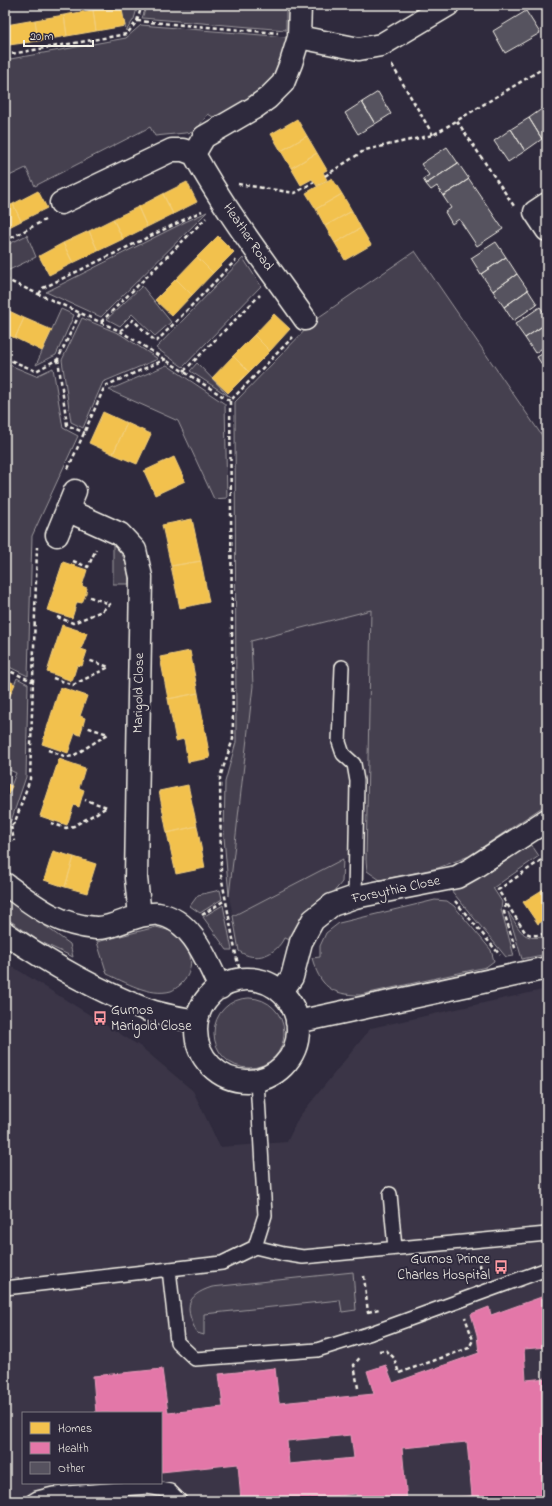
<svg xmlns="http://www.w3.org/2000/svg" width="552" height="1506" font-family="'Indie Flower',sans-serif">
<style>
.built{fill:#3b3647;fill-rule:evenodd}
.green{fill:#454050;stroke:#9c989c}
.homes{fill:#f2c14e;stroke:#f3cf7c}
.health{fill:#e377a8;stroke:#e89cbb;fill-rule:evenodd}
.building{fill:#56525f;stroke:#f4f1e8}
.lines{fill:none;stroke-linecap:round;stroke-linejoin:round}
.lane-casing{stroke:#f4f1e8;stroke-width:16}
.street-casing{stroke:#f4f1e8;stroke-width:25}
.secondary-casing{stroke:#f4f1e8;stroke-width:25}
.path{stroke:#f4f1e8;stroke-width:2.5;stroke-dasharray:4 3;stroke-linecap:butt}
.lane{stroke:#2f2a3d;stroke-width:13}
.street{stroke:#2f2a3d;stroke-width:22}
.secondary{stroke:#2f2a3d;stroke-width:22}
.labels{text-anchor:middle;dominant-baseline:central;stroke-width:4;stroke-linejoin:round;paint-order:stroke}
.street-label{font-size:14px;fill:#f4f1e8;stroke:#2f2a3d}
.poi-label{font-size:14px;fill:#f4f1e8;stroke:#2f2a3d;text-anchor:start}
</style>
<rect width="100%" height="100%" fill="#2f2a3d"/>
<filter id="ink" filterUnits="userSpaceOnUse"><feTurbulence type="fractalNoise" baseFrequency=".025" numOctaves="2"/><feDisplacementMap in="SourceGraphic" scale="8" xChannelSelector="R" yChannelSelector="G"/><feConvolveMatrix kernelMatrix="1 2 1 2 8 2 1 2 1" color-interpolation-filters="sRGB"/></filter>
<g filter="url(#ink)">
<!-- built -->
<path class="built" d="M 371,610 L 366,860 L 343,859 L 233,916 L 229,896 L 253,686 L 250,641 Z
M 5,962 L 141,1047 L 193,1091 L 220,1147 L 287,1142 L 299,1117 L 371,1028 L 547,989 L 547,1501 L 5,1501 ZM 23,1413 L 161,1413 L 161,1483 L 23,1483 Z"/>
<!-- green -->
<path class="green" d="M 121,5 L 138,5 L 134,19 L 126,31 Z
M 147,5 L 286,5 L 286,30 L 142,18 Z
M 141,25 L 286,37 C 285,47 285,58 282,68 C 273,96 237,107 213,117 L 208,114 L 195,132 L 155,136 L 150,127 L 35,186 L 26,168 L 5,178 L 5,60 L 126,38 Z
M 207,212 L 101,317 L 46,292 L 185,222 Z
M 27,235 L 36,257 L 5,272 L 5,246 Z
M 415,251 L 547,443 L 547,804 L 469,856 L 438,868 L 380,880 L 367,871 L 366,860 L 371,610 L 251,641 L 253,686 L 229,896 L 224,837 L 225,782 L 236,742 L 235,402 L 316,319 Z
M 243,258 L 261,286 L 183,367 L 156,348 Z
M 142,286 L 171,322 L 155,336 L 132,314 L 120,326 L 107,319 Z
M 61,309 L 74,315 L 56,355 L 36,365 Z
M 82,318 L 120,334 L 158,359 L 103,382 L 83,428 L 71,422 L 62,360 Z
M 5,363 L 36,376 L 53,368 L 63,428 L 78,436 L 32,536 L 28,676 L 5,665 Z
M 197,363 L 230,397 L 190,371 Z
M 167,365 L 225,404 L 227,498 L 214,499 L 178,421 L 109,390 Z
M 113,544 C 126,556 128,567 129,584 L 113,584 Z
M 17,678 L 28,684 L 26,777 L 11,821 L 7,824 L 5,824 L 5,801 L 16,773 L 5,768 L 5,706 Z
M 531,844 L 539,856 L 493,888 L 502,902 L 501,909 L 514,956 L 506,957 L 450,889 C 481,880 504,862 531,844 Z
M 343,859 L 342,882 L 333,893 L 315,903 L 301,917 L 291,940 L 284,938 C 276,955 255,963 239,951 L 233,916 Z
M 220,890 L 222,899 L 200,913 L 190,906 L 198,895 Z
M 5,897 L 70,944 L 73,957 L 39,941 L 5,917 Z
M 435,900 L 447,901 L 454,906 L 491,950 L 494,961 L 486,967 L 360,995 C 331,995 320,986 312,958 L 320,957 L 320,946 L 326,933 L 339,923 Z
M 223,905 L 232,950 L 227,950 L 203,917 Z
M 508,912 C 521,930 521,942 547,936 L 547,954 L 522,959 Z
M 156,927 C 162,929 171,930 176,934 C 194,947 196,972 179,986 C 177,987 174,990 171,991 C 150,997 125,982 107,974 L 97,942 Z
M214 1033a35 35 0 1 1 70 0a35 35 0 1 1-70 0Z
M 353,1272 L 356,1310 L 342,1312 L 340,1300 L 204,1314 L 204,1335 L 197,1333 C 185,1309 184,1296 212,1287 Z"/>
<!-- homes -->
<path class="homes" d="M 121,5 L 125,26 L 96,31 L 93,10 Z
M 93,10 L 96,31 L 67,36 L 64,15 Z
M 64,15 L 67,36 L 38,41 L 35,20 Z
M 35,20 L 38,41 L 9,45 L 6,25 Z
M 5,25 L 9,45 L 5,46 Z
M 297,119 L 307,136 L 281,151 L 271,134 Z
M 307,136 L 317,153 L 291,168 L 281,151 Z
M 317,153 L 327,170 L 323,172 L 327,180 L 317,186 L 312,179 L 301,185 L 291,168 Z
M 332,178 L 342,194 L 316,209 L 306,193 Z
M 187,182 L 197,202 L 173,214 L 163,194 Z
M 38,191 L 47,208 L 21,221 L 13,204 Z
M 163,194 L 173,214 L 147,227 L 138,207 Z
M 342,194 L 352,211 L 325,226 L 316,209 Z
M 13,204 L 21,221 L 5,229 L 5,208 Z
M 138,207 L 147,227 L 123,239 L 113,219 Z
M 352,211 L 361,228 L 335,243 L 325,226 Z
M 113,219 L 123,239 L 98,251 L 89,231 Z
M 361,228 L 371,245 L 345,260 L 335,243 Z
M 89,231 L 98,251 L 73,263 L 63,243 Z
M 218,236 L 234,252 L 213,273 L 197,257 Z
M 63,243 L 73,263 L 49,275 L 39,256 Z
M 197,257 L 213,273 L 192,295 L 176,279 Z
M 176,279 L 192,295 L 172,316 L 155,300 Z
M 5,309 L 24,318 L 15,338 L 5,334 Z
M 274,314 L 290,329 L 270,351 L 254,335 Z
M 24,318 L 52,330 L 42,351 L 15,338 Z
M 254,335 L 270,351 L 249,372 L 233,356 Z
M 233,356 L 249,372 L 228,393 L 212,378 Z
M 103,412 L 127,423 L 113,454 L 89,443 Z
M 127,423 L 151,434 L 137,464 L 113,454 Z
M 174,457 L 185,481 L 155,495 L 144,471 Z
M 192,519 L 201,561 L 171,566 L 162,525 Z
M 201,561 L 209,602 L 180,608 L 171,566 Z
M 63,562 L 87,570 L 82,586 L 87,588 L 86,593 L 82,603 L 77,602 L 72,618 L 47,610 Z
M 62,625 L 87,633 L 81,649 L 87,651 L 82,666 L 77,665 L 72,681 L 47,672 Z
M 190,651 L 198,693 L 168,699 L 160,657 Z
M 5,679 L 15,684 L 6,704 L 5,704 Z
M 60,687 L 87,696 L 80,716 L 85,718 L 82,729 L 80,735 L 75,733 L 68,753 L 42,744 Z
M 198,693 L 210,758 L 188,762 L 184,739 L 176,741 L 168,699 Z
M 59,759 L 85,768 L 79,788 L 84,790 L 79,807 L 74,805 L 67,825 L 40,816 Z
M 5,783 L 12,786 L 5,801 Z
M 188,785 L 197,826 L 167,833 L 159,791 Z
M 197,826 L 205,868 L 176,874 L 167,833 Z
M 53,851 L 74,857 L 65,887 L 44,880 Z
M 74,857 L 96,864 L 87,893 L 65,887 Z
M 547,887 L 547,918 L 538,924 L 523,902 Z"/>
<!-- health -->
<path class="health" d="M 547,1295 L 547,1347 L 524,1349 L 526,1380 L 547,1378 L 547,1501 L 419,1501 L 472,1496 L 467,1442 L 402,1448 L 407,1501 L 357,1501 L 356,1494 L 292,1501 L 241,1501 L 238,1464 L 161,1472 L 161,1413 L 96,1413 L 93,1376 L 162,1369 L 168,1413 L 223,1407 L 219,1374 L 275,1368 L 279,1403 L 374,1394 L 367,1371 L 386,1365 L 393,1383 L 479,1353 L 477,1335 L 471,1314 L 489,1307 L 491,1315 ZM 351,1435 L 354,1458 L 289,1464 L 287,1441 Z"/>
<!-- building -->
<path class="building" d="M 526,11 L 540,33 L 505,53 L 493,31 Z
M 378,92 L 391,114 L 375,124 L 362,102 Z
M 362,102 L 375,124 L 358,134 L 345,113 Z
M 546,106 L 547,136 L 542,139 L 529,118 Z
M 529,118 L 542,139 L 525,151 L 511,129 Z
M 511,129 L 525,151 L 508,162 L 494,141 Z
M 447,147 L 458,163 L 426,184 L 423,179 L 429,175 L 421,164 Z
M 458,163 L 469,179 L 443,196 L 437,186 L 431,190 L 426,184 Z
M 469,179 L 503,229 L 477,246 L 459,219 L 452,224 L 445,212 L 451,208 L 443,196 Z
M 496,242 L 506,257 L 481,274 L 471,258 Z
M 506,257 L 517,274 L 493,291 L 481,274 Z
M 517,274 L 528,290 L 504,307 L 493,291 Z
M 528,290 L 537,304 L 513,321 L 504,307 Z
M 540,307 L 547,317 L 547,323 L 525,338 L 515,324 Z
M 547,323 L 547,345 L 535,353 L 525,338 Z
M 547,351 L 547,372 L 537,357 Z"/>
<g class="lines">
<defs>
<path id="lane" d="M 342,667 L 339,742 L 343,754 L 354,764 L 357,781 L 355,897
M 390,1194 L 395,1248
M 255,1247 L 265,1215 L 257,1081
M 169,1269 L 177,1342 L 195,1359 L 317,1350 L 371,1333 L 547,1269
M 5,1288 L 222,1263 L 255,1247 L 284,1254 L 303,1257 L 547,1234
M 32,1501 L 37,1498 L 53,1494 L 148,1487 L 170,1491 L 180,1501"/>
<path id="street" d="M 300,5 L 299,37 L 291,63 L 283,83 L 268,98 L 254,108 L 204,137 L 194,154 C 226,212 267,265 305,319
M 299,37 L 359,49 L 381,45 L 448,5
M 61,203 L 172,150 L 183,150 L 194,154
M 547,204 L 535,212 L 547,230
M 67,510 L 120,534 L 135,550 L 141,577 L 136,878 L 140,916
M 57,535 L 75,491
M 5,884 C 35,906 57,925 96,928 C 108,929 127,919 140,916 C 145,915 153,913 158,914 C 192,919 207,961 220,988
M196 1030a51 51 0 1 1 102 0a51 51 0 1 1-102 0Z
M 281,992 L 292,977 L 301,942 L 313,920 L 332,905 L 355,897 L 457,877 L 473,868 L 547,820
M 297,1022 L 547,968"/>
<path id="secondary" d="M 5,933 C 49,963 96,990 145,1009 C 161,1015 179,1018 196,1021"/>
</defs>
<!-- lane casing -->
<use href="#lane" class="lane-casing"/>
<!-- street casing -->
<use href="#street" class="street-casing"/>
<!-- secondary casing -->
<use href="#secondary" class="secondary-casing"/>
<!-- path -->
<path class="path" d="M 137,21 L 278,33
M 5,55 L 127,34 L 137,21 L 142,5
M 392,65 L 433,135
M 457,121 L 514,206
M 325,176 L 365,150 L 433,135 L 547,66
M 238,184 L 295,193 L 314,182
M 5,241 L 45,220
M 5,279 L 120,331 L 230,401 L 293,337
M 39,294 L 43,288 L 202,211
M 101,322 L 206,218
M 120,331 L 133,320 L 156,342 L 236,260
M 5,358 L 36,371 L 58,359 L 80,313
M 58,359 L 67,425 L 85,433
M 184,371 L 260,295
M 230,401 L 233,739 L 220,777 L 221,875 L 237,960 L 242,977
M 68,469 L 105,386 L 166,359
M 73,561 L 88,567 L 96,549
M 57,617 L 73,623 L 102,611 L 110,604 L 90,597
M 5,669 L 34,682
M 53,678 L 73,685 L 109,667 L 88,660
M 48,750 L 67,757 L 73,756 L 108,734 L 86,727
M 5,772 L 10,774
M 51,823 L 66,828 L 74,826 L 107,807 L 85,800
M 11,826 L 14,841
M 5,827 L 11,826 L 15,822 L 30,779 L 37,547
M 547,856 L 498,890 L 525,932 C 532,937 539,935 547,933
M 455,901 L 500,955
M 506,904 L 504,912 L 516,951
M 202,915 L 225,900
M 480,1264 L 481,1273
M 364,1276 L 368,1313
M 368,1312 L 379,1309
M 379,1351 L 386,1350 L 394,1358 L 399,1373 L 469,1348 L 473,1340 L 465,1317
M 358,1388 L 354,1365 L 361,1356"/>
<!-- lane -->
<use href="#lane" class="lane"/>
<!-- street -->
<use href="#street" class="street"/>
<!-- secondary -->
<use href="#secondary" class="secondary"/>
</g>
</g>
<!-- icons -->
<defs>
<symbol id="bus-bare" viewBox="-9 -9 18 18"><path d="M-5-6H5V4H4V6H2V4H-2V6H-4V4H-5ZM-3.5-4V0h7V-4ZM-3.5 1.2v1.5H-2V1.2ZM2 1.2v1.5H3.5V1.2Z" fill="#ff9aa2" stroke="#2f2a3d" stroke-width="2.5" paint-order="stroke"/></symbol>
</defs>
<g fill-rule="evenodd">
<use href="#bus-bare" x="90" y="1008" width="20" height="20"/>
<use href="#bus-bare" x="491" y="1257" width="20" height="20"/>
</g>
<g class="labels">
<!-- street labels -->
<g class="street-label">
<text transform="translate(248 237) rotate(56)">Heather Road</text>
<text transform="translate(139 693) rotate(-89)">Marigold Close</text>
<text transform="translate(396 890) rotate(-12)">Forsythia Close</text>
</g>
<!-- poi labels -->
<g class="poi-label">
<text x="111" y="1010">Gurnos<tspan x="111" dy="16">Marigold Close</tspan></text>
<text x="490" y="1259" text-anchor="end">Gurnos Prince<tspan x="490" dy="16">Charles Hospital</tspan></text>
</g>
</g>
<!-- margin -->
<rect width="552" height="1506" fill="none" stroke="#2f2a3d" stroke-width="20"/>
<rect x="10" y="10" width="532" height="1486" fill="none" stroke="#f4f1e8" stroke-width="1.5" filter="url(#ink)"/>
<!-- legend -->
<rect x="22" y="1412" width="140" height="72" fill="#2f2a3d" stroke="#7e7a81"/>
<rect x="30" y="1422" width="20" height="12" fill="#f2c14e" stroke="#7e7a81"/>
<text x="58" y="1432" font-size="12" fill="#f4f1e8">Homes</text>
<rect x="30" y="1442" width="20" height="12" fill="#e377a8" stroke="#7e7a81"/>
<text x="58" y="1452" font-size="12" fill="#f4f1e8">Health</text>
<rect x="30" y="1462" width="20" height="12" fill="#56525f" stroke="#7e7a81"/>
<text x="58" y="1472" font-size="12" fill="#f4f1e8">Other</text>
<!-- scale -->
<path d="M24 40v6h69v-6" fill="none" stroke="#f4f1e8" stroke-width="2"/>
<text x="30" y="40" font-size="12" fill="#f4f1e8" stroke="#2f2a3d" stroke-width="3" paint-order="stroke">20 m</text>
</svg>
